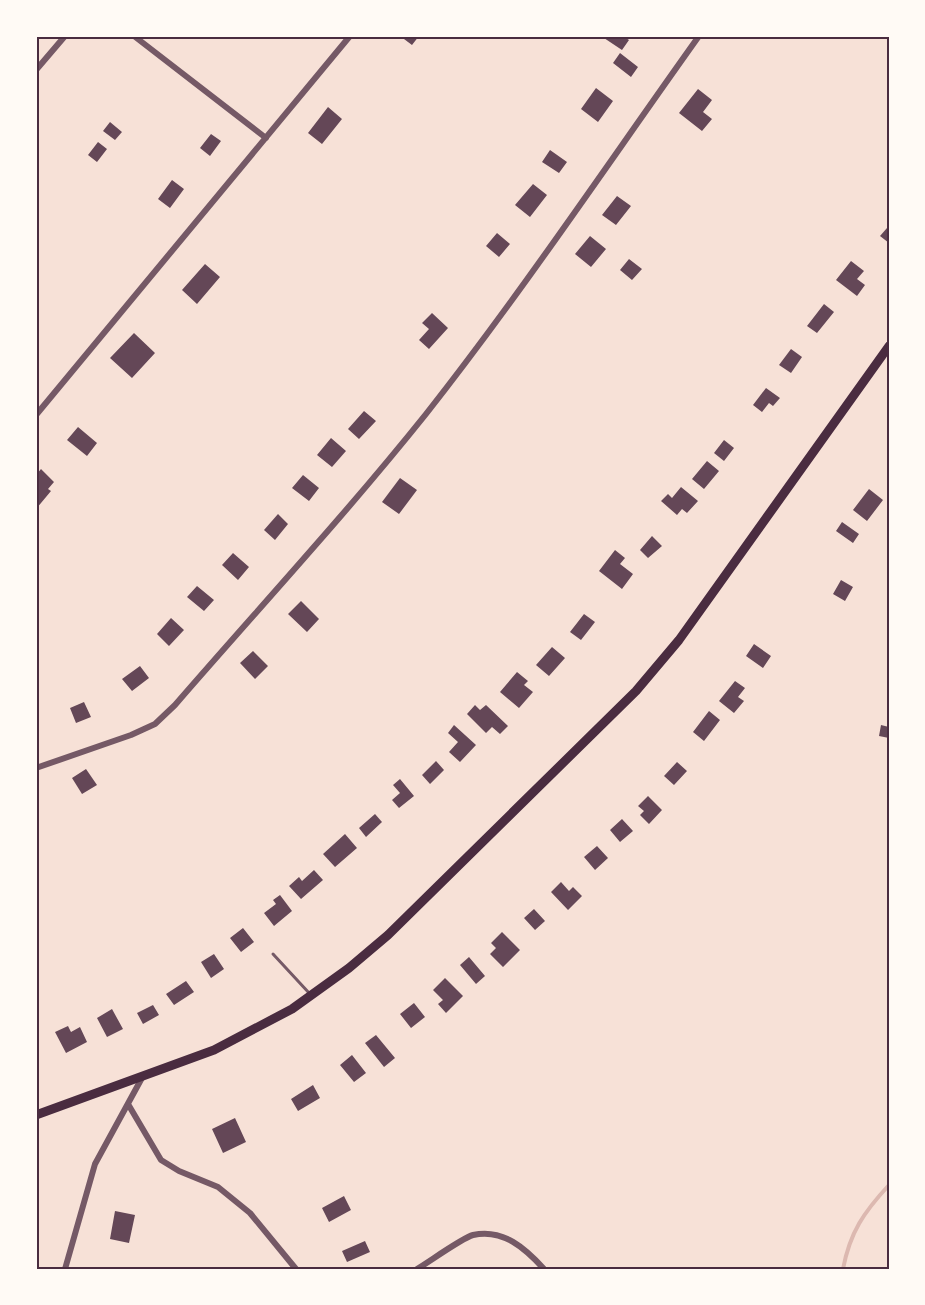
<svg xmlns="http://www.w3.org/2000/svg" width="925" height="1305" font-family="'Exo 2',sans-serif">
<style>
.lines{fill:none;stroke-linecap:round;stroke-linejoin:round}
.stream{stroke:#dcb8b0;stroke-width:4}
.building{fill:#644757}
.service{stroke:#755966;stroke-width:3}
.minor{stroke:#755966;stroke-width:6}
.secondary{stroke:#4a2c40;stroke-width:9}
.neatline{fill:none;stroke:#4a2c40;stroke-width:2}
</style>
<rect width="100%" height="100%" fill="#f7e1d7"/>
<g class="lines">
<!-- stream -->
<path class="stream" d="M 843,1269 C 850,1232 864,1212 889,1185"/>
</g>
<!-- building -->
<path class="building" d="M 400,36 L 419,36 L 412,45 Z
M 601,36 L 623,36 L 629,40 L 622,50 Z
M 620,53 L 638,67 L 631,77 L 613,63 Z
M 596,88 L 613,101 L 598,122 L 581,109 Z
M 698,89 L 712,100 L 703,112 L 712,119 L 702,131 L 679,113 Z
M 328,107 L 342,119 L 322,144 L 308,133 Z
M 110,122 L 122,132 L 115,140 L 103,131 Z
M 211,134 L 221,141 L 210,156 L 200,148 Z
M 98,142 L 107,149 L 97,162 L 88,155 Z
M 550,150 L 567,162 L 559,173 L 542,162 Z
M 172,180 L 184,189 L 170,208 L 158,199 Z
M 533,184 L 547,195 L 530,217 L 515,205 Z
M 617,196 L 631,206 L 616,225 L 602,215 Z
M 887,228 L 889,229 L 889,243 L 880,236 Z
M 497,233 L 510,244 L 499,257 L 486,246 Z
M 590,236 L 606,249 L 591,267 L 575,254 Z
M 629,259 L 642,269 L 632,280 L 620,270 Z
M 851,261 L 864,271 L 857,279 L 865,285 L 857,296 L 836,280 Z
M 205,264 L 220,277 L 197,304 L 182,290 Z
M 824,304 L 834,312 L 817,333 L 807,326 Z
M 432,313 L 448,328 L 429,349 L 419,340 L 429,329 L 422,323 Z
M 134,333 L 155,353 L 132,378 L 110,358 Z
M 791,349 L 802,357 L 791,373 L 779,365 Z
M 766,388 L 780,398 L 773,406 L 769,403 L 762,412 L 753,405 Z
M 364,411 L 376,421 L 359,439 L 348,429 Z
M 78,427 L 97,443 L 87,456 L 67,440 Z
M 331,438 L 346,451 L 332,467 L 317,455 Z
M 724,440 L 734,448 L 724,461 L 714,453 Z
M 707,461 L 719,471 L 704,489 L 692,479 Z
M 41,469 L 54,482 L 48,489 L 51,491 L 36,509 L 36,475 Z
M 303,475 L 319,488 L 309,501 L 292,488 Z
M 400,478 L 417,490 L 399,514 L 382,502 Z
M 681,487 L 698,501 L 687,513 L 682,509 L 677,515 L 661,501 L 668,494 L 672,498 Z
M 869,489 L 883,500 L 867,521 L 853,510 Z
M 278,514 L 288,524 L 275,540 L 264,530 Z
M 842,522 L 859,534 L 853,543 L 836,531 Z
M 652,536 L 662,546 L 648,558 L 640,550 Z
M 615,550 L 625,558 L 620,564 L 633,574 L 622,589 L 599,571 Z
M 233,553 L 249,567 L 238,580 L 222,565 Z
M 841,580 L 853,587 L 845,601 L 833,594 Z
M 197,586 L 214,600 L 204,611 L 187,597 Z
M 301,601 L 319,619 L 307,632 L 288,614 Z
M 584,614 L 595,622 L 581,640 L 570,632 Z
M 171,618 L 184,630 L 169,646 L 157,634 Z
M 754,644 L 771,656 L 763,668 L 746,656 Z
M 552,647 L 565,658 L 549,676 L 536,665 Z
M 253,651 L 268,666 L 255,679 L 240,663 Z
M 140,666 L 149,678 L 132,691 L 122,679 Z
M 517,672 L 528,681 L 524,685 L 533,692 L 519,708 L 500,692 Z
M 735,681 L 745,688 L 738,697 L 744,701 L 734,713 L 719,701 Z
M 84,702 L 91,717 L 76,723 L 70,708 Z
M 475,705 L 480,710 L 486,705 L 508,726 L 500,734 L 492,727 L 486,733 L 467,714 Z
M 709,711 L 720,720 L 704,741 L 693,732 Z
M 454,725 L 476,745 L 460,762 L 449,752 L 458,742 L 448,733 Z
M 881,725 L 889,727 L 889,738 L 879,736 Z
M 436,761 L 444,770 L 430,784 L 422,775 Z
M 677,762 L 687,771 L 674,785 L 664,776 Z
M 86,769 L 97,785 L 82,794 L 72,778 Z
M 400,779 L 414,796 L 399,808 L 392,800 L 400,793 L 393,785 Z
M 648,796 L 662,810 L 649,824 L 640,815 L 644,811 L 638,806 Z
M 375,814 L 382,822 L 366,837 L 359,828 Z
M 622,819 L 633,831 L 620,842 L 610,830 Z
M 345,834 L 357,848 L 335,867 L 323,854 Z
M 597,846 L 608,858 L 595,870 L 584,857 Z
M 314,870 L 323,880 L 301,899 L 289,886 L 299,877 L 302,881 Z
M 561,882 L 569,891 L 573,887 L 582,896 L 568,910 L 551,892 Z
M 280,895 L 292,911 L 274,926 L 264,913 L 276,904 L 273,900 Z
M 534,909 L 545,921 L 535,930 L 524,918 Z
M 243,928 L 254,942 L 241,952 L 230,938 Z
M 502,932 L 520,950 L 503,967 L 490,954 L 496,948 L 491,943 Z
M 214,954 L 224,969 L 211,978 L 201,962 Z
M 469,957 L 485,976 L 476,984 L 460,965 Z
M 445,978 L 463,996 L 446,1013 L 438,1004 L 443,1000 L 433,990 Z
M 186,981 L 194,992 L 174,1005 L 166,994 Z
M 414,1003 L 425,1017 L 411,1028 L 400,1014 Z
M 153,1005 L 159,1015 L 143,1024 L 137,1013 Z
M 112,1009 L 123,1029 L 107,1037 L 97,1018 Z
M 68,1026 L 71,1032 L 80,1027 L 87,1042 L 66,1053 L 55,1032 Z
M 376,1035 L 395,1058 L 384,1067 L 365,1043 Z
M 352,1055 L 366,1073 L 354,1082 L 340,1065 Z
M 313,1085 L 320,1098 L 298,1111 L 291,1099 Z
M 235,1118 L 246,1142 L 223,1153 L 212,1129 Z
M 344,1196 L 351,1210 L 329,1222 L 322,1208 Z
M 115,1211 L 135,1215 L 129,1243 L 110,1239 Z
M 365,1241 L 370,1252 L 347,1262 L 342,1251 Z"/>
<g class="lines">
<!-- service -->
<path class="service" d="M 273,954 L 310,994"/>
<!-- minor -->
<path class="minor" d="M 134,36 L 266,138
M 36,70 L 65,36
M 36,415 L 350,36
M 36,768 L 131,735 L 155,724 L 175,705 C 259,608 346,514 426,414 C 522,292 609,162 699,36
M 128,1104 L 161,1160 L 179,1171 L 218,1187 L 250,1213 L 296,1269
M 65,1269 L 95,1164 L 143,1076
M 417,1269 C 429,1262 462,1238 473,1235 C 503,1228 526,1249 544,1269"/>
<!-- secondary -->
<path class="secondary" d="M 36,1115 L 214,1050 L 292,1009 L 349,968 L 388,935 L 636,691 L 679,640 L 889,346"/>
</g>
<!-- border -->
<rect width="925" height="1305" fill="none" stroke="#fffaf5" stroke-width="75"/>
<rect x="38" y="38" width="850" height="1230" class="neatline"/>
</svg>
